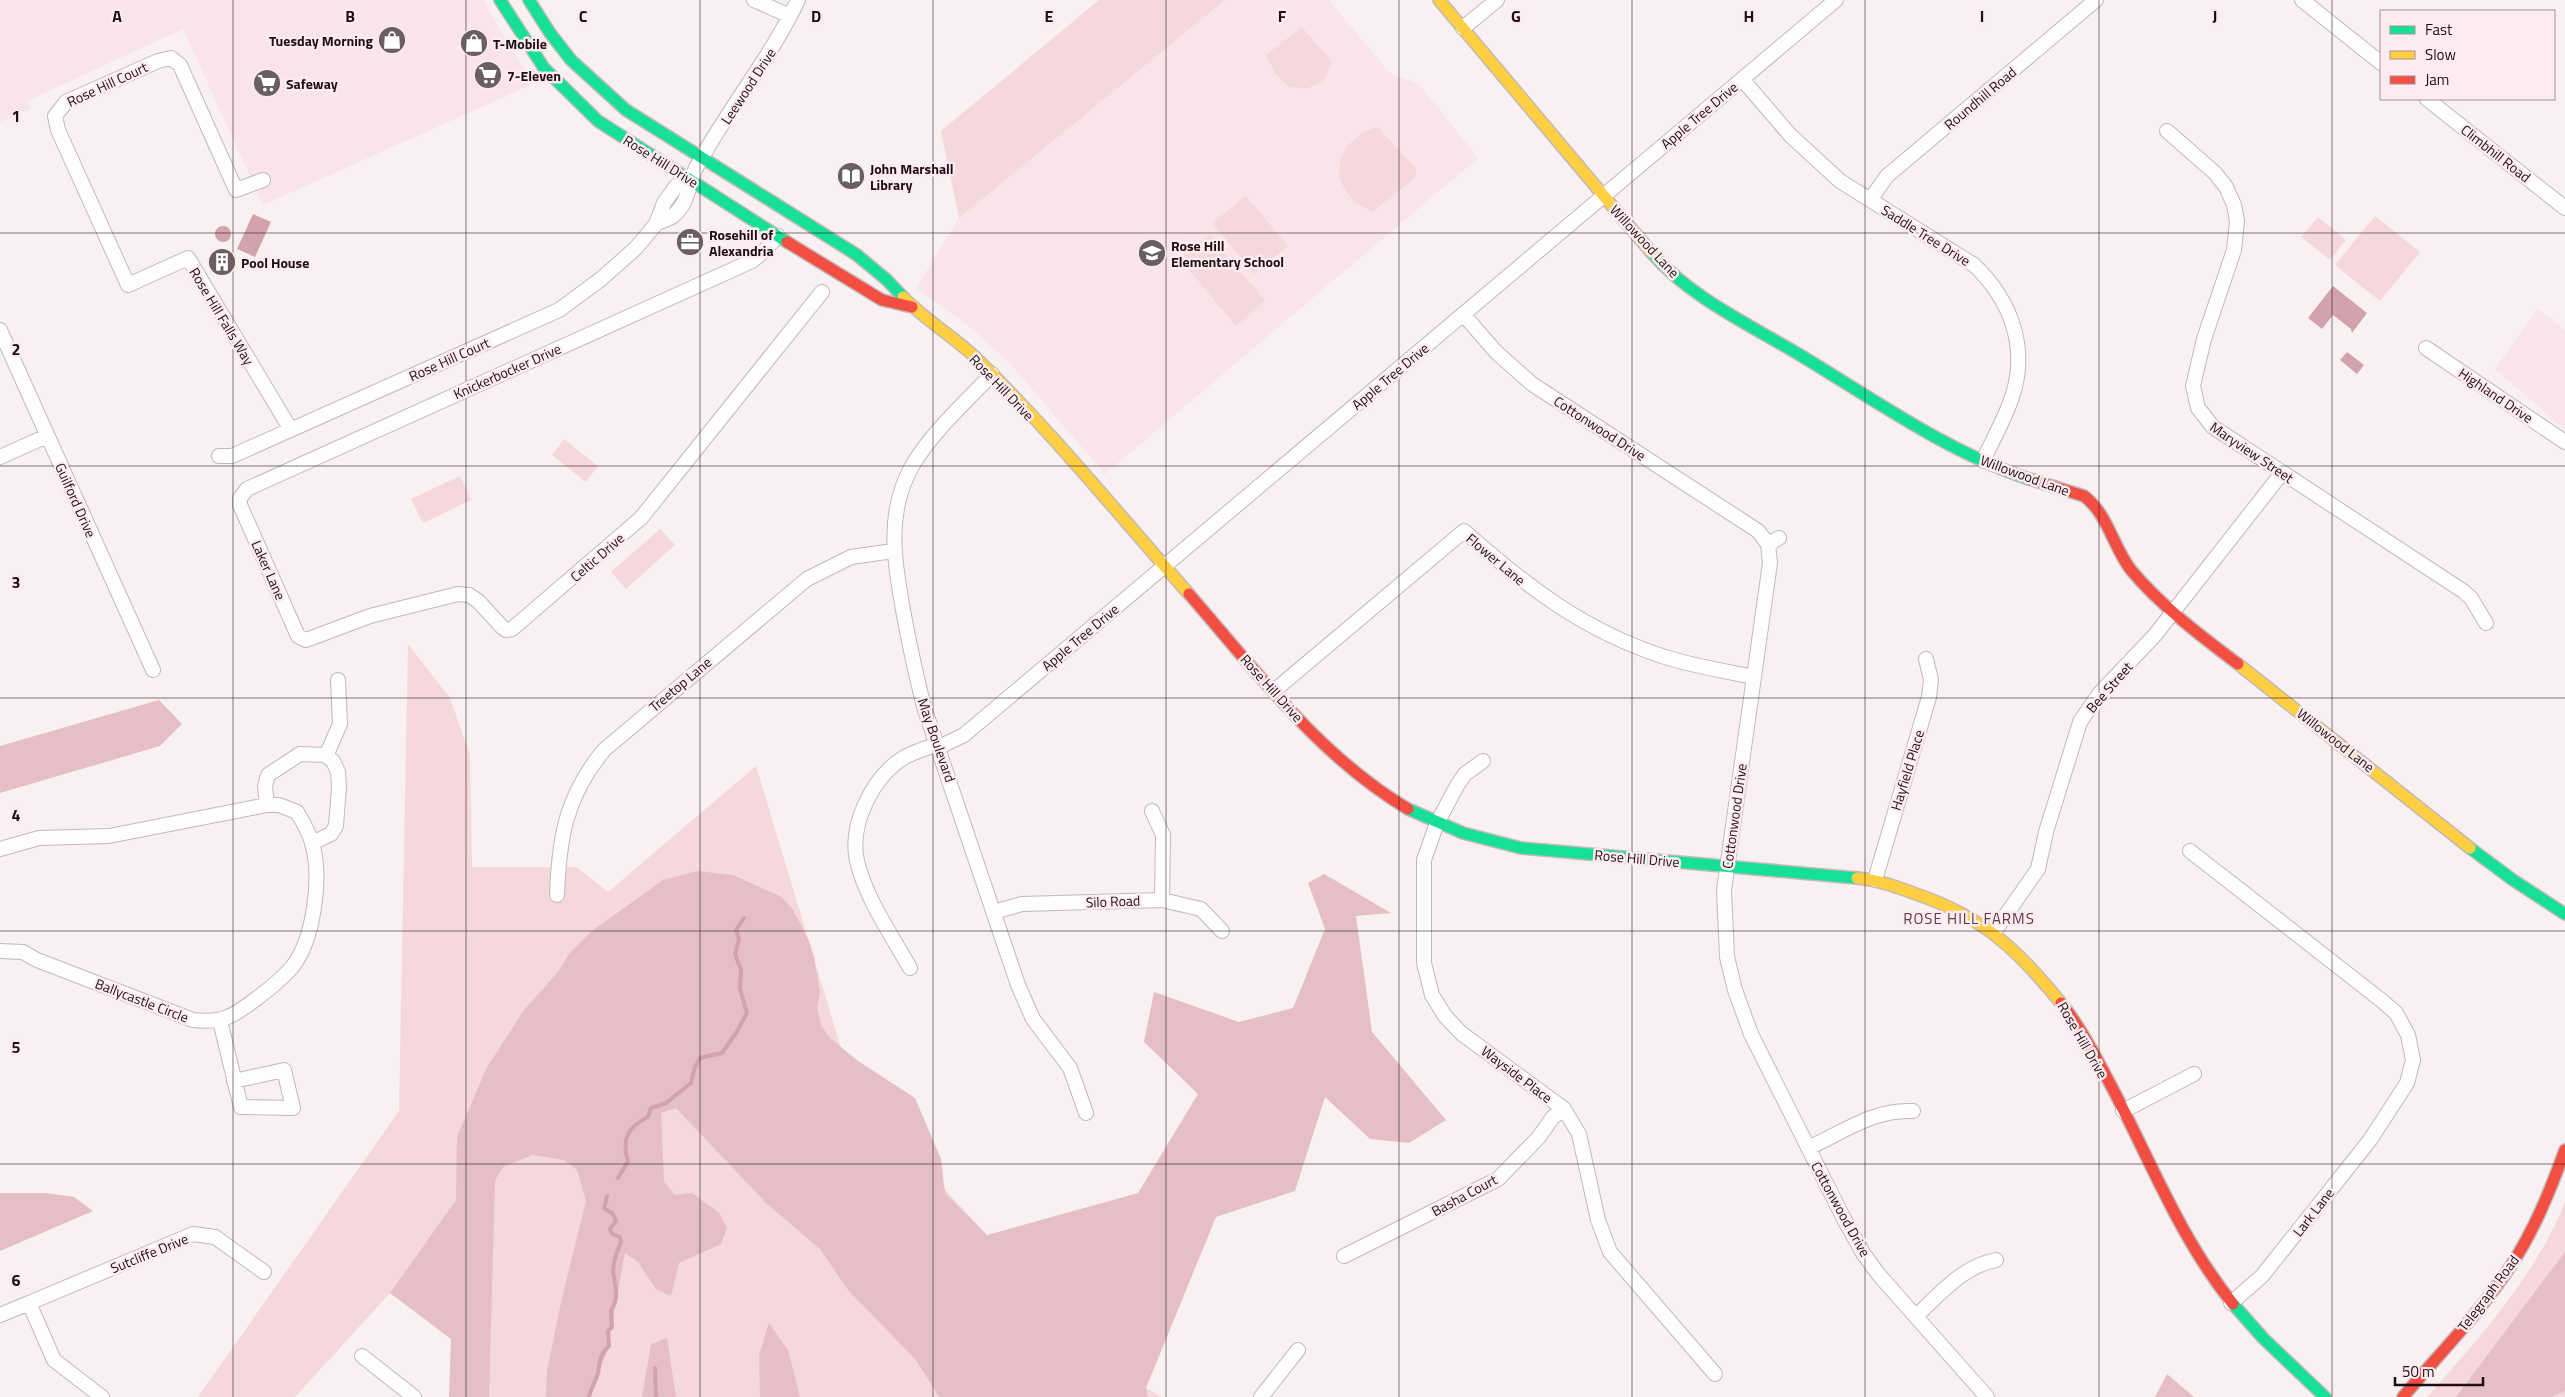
<svg xmlns="http://www.w3.org/2000/svg" width="2565" height="1397" font-family="'Titillium Web',sans-serif">
<style>
.built{fill:#f9e4e9}
.green{fill:#f5d7de}
.forest{fill:#e5bec7}
.water{fill:#d2a3ae}
.lines{fill:none;stroke-linecap:round;stroke-linejoin:round}
.stream{stroke:#d2a3ae;stroke-width:4}
.street-casing{stroke:#c3b8bb;stroke-width:16}
.fast-casing{stroke:#c3b8bb;stroke-width:14}
.slow-casing{stroke:#c3b8bb;stroke-width:14}
.jam-casing{stroke:#c3b8bb;stroke-width:14}
.street{stroke:#fefdfd;stroke-width:14}
.fast{stroke:#16e098;stroke-width:11}
.slow{stroke:#ffcf43;stroke-width:11}
.jam{stroke:#f24e42;stroke-width:11}
.grid{fill:none;stroke:#1d0f13;stroke-width:1;stroke-opacity:0.55}
.labels{text-anchor:middle;dominant-baseline:central;stroke-width:5;stroke-linejoin:round;paint-order:stroke}
.poi-label{font-size:14px;font-weight:bold;fill:#1d0f13;stroke:#fcecef;text-anchor:start}
.street-label{font-size:14px;fill:#1d0f13;stroke:#fcecef}
.neighbourhood-label{font-size:15px;letter-spacing:1px;fill:#5c3b44;stroke:#fcecef}
.grid-label{font-size:16px;text-anchor:middle;font-weight:bold;fill:#1d0f13;stroke:#fcecef;stroke-width:5;stroke-linejoin:round;paint-order:stroke}
</style>
<rect width="100%" height="100%" fill="#f8f0f1"/>
<!-- built -->
<path class="built" d="M 0,0 L 483,0 L 511,49 L 535,83 L 263,205 L 183,29 L 27,101 L 30,109 L 0,122 Z
M 1225,0 L 1329,0 L 1390,73 L 1419,84 L 1478,158 L 1105,474 L 1008,361 L 966,324 L 916,288 L 959,218 Z
M 2538,308 L 2565,330 L 2565,430 L 2495,369 Z"/>
<!-- green -->
<path class="green" d="M 1099,0 L 1225,0 L 959,218 L 941,131 Z
M 1302,27 L 1332,62 L 1323,82 L 1305,89 L 1288,86 L 1275,73 L 1266,55 Z
M 1378,127 L 1416,169 L 1415,178 L 1372,212 C 1365,208 1356,203 1350,196 C 1325,168 1347,135 1378,127 Z
M 1246,196 L 1288,246 L 1254,274 L 1212,223 Z
M 2375,216 L 2420,252 L 2380,301 L 2335,265 Z
M 2318,217 L 2346,240 L 2330,260 L 2301,237 Z
M 1210,235 L 1265,301 L 1236,326 L 1180,259 Z
M 564,439 L 598,466 L 586,482 L 552,455 Z
M 460,476 L 471,500 L 423,523 L 411,499 Z
M 660,529 L 675,545 L 626,589 L 611,572 Z
M 408,644 L 450,698 L 470,755 L 472,867 L 576,867 L 608,892 L 756,766 L 854,1091 L 987,1235 L 1146,1388 L 1162,1397 L 461,1397 L 456,1200 L 390,1293 L 295,1397 L 198,1397 L 399,1111 Z
M 2565,1202 L 2565,1397 L 2427,1397 C 2480,1337 2535,1277 2565,1202 Z"/>
<!-- forest -->
<path class="forest" d="M 159,700 L 182,724 L 160,746 L 0,793 L 0,746 Z
M 697,871 L 733,875 L 782,897 L 793,910 L 809,941 L 814,957 L 820,991 L 817,1008 L 821,1025 L 830,1038 L 858,1061 L 915,1098 L 941,1159 L 945,1193 L 987,1235 L 1138,1193 L 1198,1094 L 1144,1042 L 1154,992 L 1239,1022 L 1293,1008 L 1325,929 L 1308,883 L 1324,874 L 1391,913 L 1356,916 L 1372,1032 L 1446,1120 L 1409,1143 L 1370,1139 L 1325,1097 L 1295,1191 L 1216,1217 L 1146,1388 L 1148,1397 L 939,1397 L 916,1360 L 848,1290 L 820,1249 L 767,1204 L 676,1108 L 661,1113 L 664,1182 L 675,1195 L 692,1193 L 719,1213 L 727,1228 L 721,1244 L 679,1263 L 671,1296 L 656,1289 L 638,1262 L 625,1253 L 607,1352 L 587,1397 L 546,1397 L 547,1371 L 562,1298 L 586,1201 L 577,1170 L 564,1160 L 532,1155 L 503,1167 L 495,1181 L 489,1397 L 449,1397 L 451,1339 L 390,1293 L 456,1200 L 457,1137 L 487,1067 L 524,1010 L 558,972 L 569,954 L 592,931 L 663,880 Z
M 0,1193 L 46,1193 L 74,1197 L 93,1211 L 0,1251 Z
M 2565,1252 L 2565,1391 L 2552,1397 L 2456,1397 Z
M 769,1323 L 788,1350 L 800,1397 L 760,1397 L 759,1355 Z
M 667,1338 L 676,1397 L 642,1397 L 651,1344 Z
M 2167,1374 L 2194,1397 L 2155,1397 Z"/>
<!-- water -->
<path class="water" d="M 253,214 L 271,222 L 255,257 L 237,249 Z
M215 234a8 8 0 1 1 16 0a8 8 0 1 1-16 0Z
M 2333,286 L 2367,313 L 2352,333 L 2351,329 L 2333,315 L 2322,329 L 2308,318 Z
M 2347,352 L 2364,365 L 2357,374 L 2340,360 Z"/>
<g class="lines">
<!-- stream -->
<path class="stream" d="M 618,1178 L 628,1161 C 621,1139 628,1127 648,1117 L 651,1108 L 666,1103 L 691,1083 L 695,1067 L 700,1058 L 722,1053 L 736,1033 L 747,1013 L 740,989 L 741,970 L 735,954 L 739,939 L 736,930 L 744,918
M 655,1368 L 656,1397
M 589,1397 C 591,1388 596,1381 598,1373 C 600,1361 600,1354 609,1346 L 608,1331 L 612,1327 L 611,1310 C 620,1298 615,1286 613,1272 C 613,1262 617,1251 621,1242 L 620,1237 L 612,1234 L 610,1229 L 616,1221 L 613,1214 L 604,1208 L 607,1196"/>
<defs>
<path id="street" d="M 754,0 L 790,16
M 2302,0 L 2381,63
M 1463,28 L 1497,0
M 1742,79 L 1790,135 L 1840,181 L 1974,265 C 2010,299 2028,346 2013,394 C 2006,417 1993,439 1983,461
M 2427,99 L 2565,208
M 2167,131 L 2215,173 L 2226,187 L 2234,205 L 2237,221 L 2234,250 L 2204,339 L 2193,386 L 2198,408 L 2213,427 L 2463,591 L 2471,598 L 2486,623
M 263,180 L 236,190 L 180,65 L 171,58 L 158,61 L 66,102 L 55,116 L 58,130 L 128,285 L 188,258 L 291,430
M 1870,200 L 1887,176 L 2096,0
M 656,224 C 661,221 669,219 673,216 C 689,203 688,184 696,168 C 727,110 770,59 798,0
M 778,236 L 763,252 L 752,261 L 247,489 L 240,498 L 240,505 L 298,636 L 306,640 L 370,616 L 458,594 L 469,595 L 478,601 L 502,627 L 506,630 L 512,629 L 641,518 L 822,292
M 1463,314 L 1496,352 L 1532,384 L 1758,531 L 1768,544 L 1770,563 L 1724,890 L 1727,957 L 1735,990 L 1751,1034 L 1843,1217 L 1863,1253 L 1879,1275 L 1987,1397
M 0,330 L 153,670
M 2426,348 L 2565,442
M 992,374 C 965,403 932,432 912,466 C 886,513 894,560 903,610 C 909,643 916,675 924,707 L 1018,985 L 1033,1019 L 1070,1068 L 1086,1113
M 219,456 L 232,456 L 559,310 L 601,279 L 636,248 L 656,224 L 664,203 L 676,186 L 692,179
M 0,457 L 47,436
M 1768,544 L 1779,538
M 1275,690 L 1464,531 C 1526,586 1584,631 1665,657 C 1694,666 1724,671 1754,677
M 939,747 L 964,735 L 1836,0
M 326,756 L 340,724 L 338,680
M 1483,761 L 1465,774 L 1458,784 L 1437,823 L 1424,860 L 1424,963 L 1432,995 L 1445,1016 L 1461,1033 L 1564,1109 L 1579,1134 L 1598,1220 L 1610,1252 L 1715,1374
M 1152,811 L 1163,835 L 1162,900
M 0,849 L 39,838 L 109,836 L 267,805
M 2190,851 L 2381,1000 L 2396,1013 L 2408,1035 L 2413,1060 L 2407,1083 L 2370,1140 L 2262,1276 L 2231,1303
M 1875,880 L 1929,697 L 1931,680 L 1926,659
M 557,895 C 559,837 566,796 604,750 L 807,579 L 851,557 L 893,551
M 994,912 L 1022,904 L 1162,900 L 1201,909 L 1222,931
M 1994,932 L 2038,869 L 2046,832 L 2080,722 L 2099,694 L 2155,635 L 2282,473
M 0,951 L 23,952 L 37,960 L 193,1020 C 223,1023 232,1017 256,999 C 268,990 283,978 293,966 C 314,938 322,877 312,843 C 309,832 303,822 297,812 L 279,805 L 267,805 L 265,786 L 268,775 L 300,754 L 325,755 L 333,761 L 338,772 L 339,787 L 336,826 L 331,834 L 312,843
M 910,968 C 891,934 866,899 857,861 C 849,825 872,778 903,758 C 913,752 927,748 938,744
M 220,1021 L 241,1107 L 293,1108 L 284,1070 L 234,1081
M 2123,1111 L 2194,1074
M 1808,1148 C 1844,1132 1873,1109 1913,1111
M 1344,1256 L 1498,1179 L 1539,1137 L 1553,1117 L 1564,1109
M 29,1303 L 193,1234 L 215,1237 L 264,1272
M 0,1315 L 29,1303 L 54,1360 L 102,1397
M 1916,1316 C 1940,1294 1963,1266 1996,1260
M 362,1356 L 414,1397
M 1261,1397 L 1298,1350"/>
<path id="fast" d="M 500,0 L 544,68 L 598,121 L 787,242
M 529,0 L 550,33 L 571,60 L 626,110 L 857,255 L 887,280 L 903,297
M 1651,252 C 1689,297 1750,325 1800,355 C 1873,399 1947,452 2029,479
M 1408,809 L 1463,833 L 1521,848 L 1857,878
M 2470,848 L 2513,880 L 2565,914
M 2233,1304 L 2263,1338 L 2325,1397"/>
<path id="slow" d="M 1439,0 L 1651,252
M 903,297 C 925,320 953,336 976,358 C 1051,431 1119,515 1189,594
M 2238,664 L 2470,848
M 1857,878 C 1878,880 1897,887 1916,894 C 1983,917 2017,949 2061,1003"/>
<path id="jam" d="M 787,242 L 882,300 L 912,307
M 2029,479 L 2084,496 C 2108,514 2113,547 2131,570 C 2161,606 2201,636 2238,664
M 1189,594 C 1256,671 1319,756 1408,809
M 2061,1003 C 2079,1025 2093,1052 2107,1078 C 2148,1154 2178,1236 2233,1304
M 2403,1397 C 2439,1354 2479,1314 2510,1267 C 2534,1231 2550,1191 2565,1150"/>
</defs>
<!-- street casing -->
<use href="#street" class="street-casing"/>
<!-- fast casing -->
<use href="#fast" class="fast-casing"/>
<!-- slow casing -->
<use href="#slow" class="slow-casing"/>
<!-- jam casing -->
<use href="#jam" class="jam-casing"/>
<!-- street -->
<use href="#street" class="street"/>
<!-- fast -->
<use href="#fast" class="fast"/>
<!-- slow -->
<use href="#slow" class="slow"/>
<!-- jam -->
<use href="#jam" class="jam"/>
</g>
<!-- grid -->
<path class="grid" d="M 233,0 L 233,1397M 466,0 L 466,1397M 700,0 L 700,1397M 933,0 L 933,1397M 1166,0 L 1166,1397M 1399,0 L 1399,1397M 1632,0 L 1632,1397M 1865,0 L 1865,1397M 2099,0 L 2099,1397M 2332,0 L 2332,1397M 0,233 L 2565,233M 0,466 L 2565,466M 0,698 L 2565,698M 0,931 L 2565,931M 0,1164 L 2565,1164"/>
<!-- icons -->
<defs>
<symbol id="shop-disc" viewBox="-11 -11 22 22"><circle r="9.5" fill="#6a5e61" stroke="#fcecef"/><path d="M-5-2.5h2.3a2.7 3.5 0 0 1 5.4 0H5L5.5 6h-11ZM-1.5-2.5h3a1.5 2.3 0 0 0-3 0Z" fill="#fff"/></symbol>
<symbol id="supermarket-disc" viewBox="-11 -11 22 22"><circle r="9.5" fill="#6a5e61" stroke="#fcecef"/><path d="M-6-5.5h2.5l.6 2H6L4.5 2H-2.5L-4.4-4H-6ZM-1.5 3.2a1.3 1.3 0 1 0 .1 0ZM3 3.2a1.3 1.3 0 1 0 .1 0Z" fill="#fff"/></symbol>
<symbol id="library-disc" viewBox="-11 -11 22 22"><circle r="9.5" fill="#6a5e61" stroke="#fcecef"/><path d="M-6-4Q-3-5.5-.7-3.5V5Q-3 3-6 4ZM6-4Q3-5.5 .7-3.5V5Q3 3 6 4Z" fill="#fff"/></symbol>
<symbol id="office-disc" viewBox="-11 -11 22 22"><circle r="9.5" fill="#6a5e61" stroke="#fcecef"/><path d="M-6-3h4V-5.5h4V-3h4V5H-6ZM-1-4.5V-3h2v-1.5ZM-6 0V1H6V0Z" fill="#fff"/></symbol>
<symbol id="school-disc" viewBox="-11 -11 22 22"><circle r="9.5" fill="#6a5e61" stroke="#fcecef"/><path d="M0-5L7-2L0 1L-7-2ZM-4 1L0 2.5L4 1V4Q0 6-4 4Z" fill="#fff"/></symbol>
<symbol id="building-disc" viewBox="-11 -11 22 22"><circle r="9.5" fill="#6a5e61" stroke="#fcecef"/><path d="M-4-6H4V6H1V3H-1V6H-4ZM-2.5-4.3h1.7v1.8h-1.7ZM.8-4.3h1.7v1.8H.8ZM-2.5-1h1.7V.8h-1.7ZM.8-1h1.7V.8H.8Z" fill="#fff"/></symbol>
</defs>
<g fill-rule="evenodd">
<use href="#shop-disc" x="376" y="24" width="32" height="32"/>
<use href="#shop-disc" x="458" y="27" width="32" height="32"/>
<use href="#supermarket-disc" x="472" y="59" width="32" height="32"/>
<use href="#supermarket-disc" x="251" y="67" width="32" height="32"/>
<use href="#library-disc" x="835" y="160" width="32" height="32"/>
<use href="#office-disc" x="674" y="226" width="32" height="32"/>
<use href="#school-disc" x="1136" y="237" width="32" height="32"/>
<use href="#building-disc" x="206" y="246" width="32" height="32"/>
</g>
<g class="labels">
<!-- poi labels -->
<g class="poi-label">
<text x="373" y="40" text-anchor="end">Tuesday Morning</text>
<text x="493" y="43">T-Mobile</text>
<text x="507" y="75">7-Eleven</text>
<text x="286" y="83">Safeway</text>
<text x="870" y="168">John Marshall<tspan x="870" dy="16">Library</tspan></text>
<text x="709" y="234">Rosehill of<tspan x="709" dy="16">Alexandria</tspan></text>
<text x="1171" y="245">Rose Hill<tspan x="1171" dy="16">Elementary School</tspan></text>
<text x="241" y="262">Pool House</text>
</g>
<!-- street labels -->
<g class="street-label">
<text transform="translate(107 84) rotate(-25)">Rose Hill Court</text>
<text transform="translate(748 86) rotate(-57)">Leewood Drive</text>
<text transform="translate(1980 98) rotate(-40)">Roundhill Road</text>
<text transform="translate(1699 115) rotate(-40)">Apple Tree Drive</text>
<text transform="translate(2496 153) rotate(38)">Climbhill Road</text>
<text transform="translate(661 161) rotate(32)">Rose Hill Drive</text>
<text transform="translate(1926 235) rotate(32)">Saddle Tree Drive</text>
<text transform="translate(1645 241) rotate(47)">Willowood Lane</text>
<text transform="translate(222 316) rotate(59)">Rose Hill Falls Way</text>
<text transform="translate(449 359) rotate(-24)">Rose Hill Court</text>
<text transform="translate(507 371) rotate(-24)">Knickerbocker Drive</text>
<text transform="translate(1390 376) rotate(-40)">Apple Tree Drive</text>
<text transform="translate(1002 387) rotate(46)">Rose Hill Drive</text>
<text transform="translate(2496 395) rotate(34)">Highland Drive</text>
<text transform="translate(1600 428) rotate(33)">Cottonwood Drive</text>
<text transform="translate(2252 452) rotate(34)">Maryview Street</text>
<text transform="translate(2025 475) rotate(20)">Willowood Lane</text>
<text transform="translate(76 500) rotate(66)">Guilford Drive</text>
<text transform="translate(597 557) rotate(-41)">Celtic Drive</text>
<text transform="translate(1496 559) rotate(40)">Flower Lane</text>
<text transform="translate(269 570) rotate(66)">Laker Lane</text>
<text transform="translate(1080 637) rotate(-40)">Apple Tree Drive</text>
<text transform="translate(680 684) rotate(-40)">Treetop Lane</text>
<text transform="translate(2109 687) rotate(-49)">Bee Street</text>
<text transform="translate(1272 688) rotate(48)">Rose Hill Drive</text>
<text transform="translate(937 740) rotate(71)">May Boulevard</text>
<text transform="translate(2336 740) rotate(38)">Willowood Lane</text>
<text transform="translate(1907 770) rotate(-73)">Hayfield Place</text>
<text transform="translate(1734 816) rotate(-82)">Cottonwood Drive</text>
<text transform="translate(1637 858) rotate(5)">Rose Hill Drive</text>
<text transform="translate(1113 901) rotate(-2)">Silo Road</text>
<text transform="translate(142 1000) rotate(21)">Ballycastle Circle</text>
<text transform="translate(2083 1040) rotate(60)">Rose Hill Drive</text>
<text transform="translate(1517 1074) rotate(37)">Wayside Place</text>
<text transform="translate(1464 1195) rotate(-28)">Basha Court</text>
<text transform="translate(1841 1209) rotate(61)">Cottonwood Drive</text>
<text transform="translate(2313 1212) rotate(-52)">Lark Lane</text>
<text transform="translate(149 1253) rotate(-22)">Sutcliffe Drive</text>
<text transform="translate(2488 1293) rotate(-53)">Telegraph Road</text>
</g>
<!-- neighbourhood labels -->
<g class="neighbourhood-label">
<text x="1969" y="918">ROSE HILL FARMS</text>
</g>
</g>
<g class="grid-label">
<text x="117" y="22">A</text>
<text x="350" y="22">B</text>
<text x="583" y="22">C</text>
<text x="816" y="22">D</text>
<text x="1049" y="22">E</text>
<text x="1282" y="22">F</text>
<text x="1516" y="22">G</text>
<text x="1749" y="22">H</text>
<text x="1982" y="22">I</text>
<text x="2215" y="22">J</text>
<text x="16" y="122">1</text>
<text x="16" y="355">2</text>
<text x="16" y="588">3</text>
<text x="16" y="821">4</text>
<text x="16" y="1053">5</text>
<text x="16" y="1286">6</text>
</g>
<!-- legend -->
<rect x="2380" y="10" width="175" height="90" fill="#fcecef" stroke="#a39497"/>
<rect x="2390" y="26" width="25" height="8" fill="#16e098" stroke="#a39497"/>
<text x="2425" y="35" font-size="15" fill="#1d0f13">Fast</text>
<rect x="2390" y="51" width="25" height="8" fill="#ffcf43" stroke="#a39497"/>
<text x="2425" y="60" font-size="15" fill="#1d0f13">Slow</text>
<rect x="2390" y="76" width="25" height="8" fill="#f24e42" stroke="#a39497"/>
<text x="2425" y="85" font-size="15" fill="#1d0f13">Jam</text>
<!-- scale -->
<path d="M2395 1377v8h88v-8" fill="none" stroke="#1d0f13" stroke-width="2.5"/>
<text x="2402" y="1377" font-size="15" fill="#1d0f13" stroke="#fcecef" stroke-width="4" paint-order="stroke">50 m</text>
</svg>
